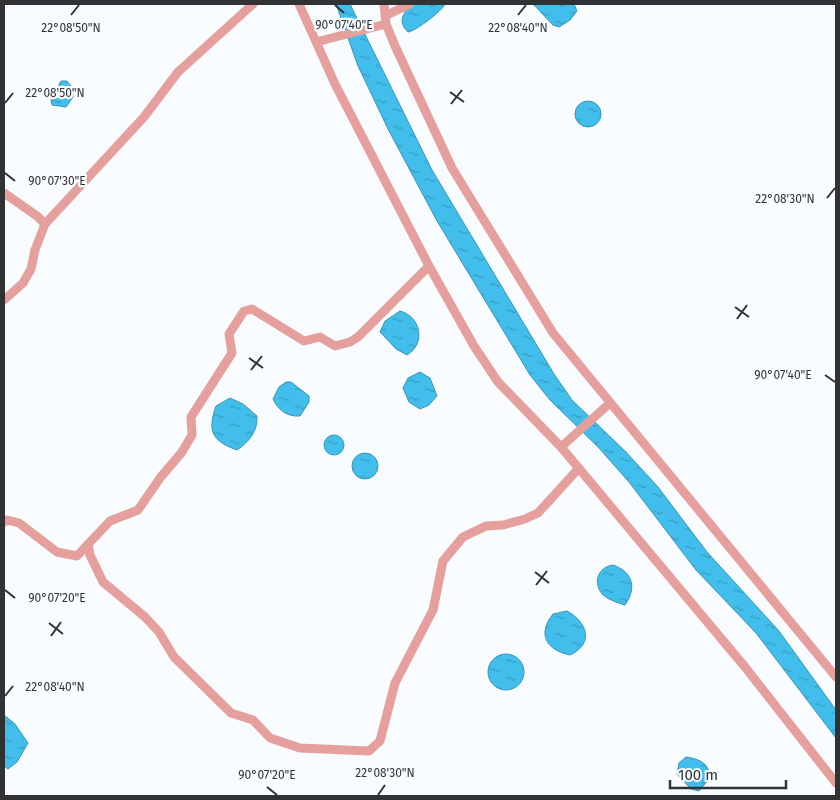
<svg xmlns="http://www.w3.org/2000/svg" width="840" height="800" font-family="'Fira Sans',sans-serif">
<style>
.water{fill:url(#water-ripples);stroke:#3c94b4}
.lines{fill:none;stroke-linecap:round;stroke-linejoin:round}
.minor{stroke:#e5a09e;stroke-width:9}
.ticks{fill:none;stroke:#303234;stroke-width:2}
.ticks-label{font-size:12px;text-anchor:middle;fill:#303234;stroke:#f9fcff;stroke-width:4.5;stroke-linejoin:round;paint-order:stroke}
</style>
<defs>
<pattern id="water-ripples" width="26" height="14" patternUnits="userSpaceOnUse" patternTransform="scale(1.25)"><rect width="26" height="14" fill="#41beeb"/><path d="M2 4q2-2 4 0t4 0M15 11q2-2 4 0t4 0" fill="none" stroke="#379bbf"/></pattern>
</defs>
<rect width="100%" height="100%" fill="#f9fcff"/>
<!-- water -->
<path class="water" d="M 336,4 L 350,4 L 432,170 L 554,374 L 572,400 L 626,452 L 658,487 L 707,552 L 779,631 L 836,710 L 836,738 L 756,633 L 696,570 L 629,482 L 598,447 L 550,400 L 530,375 L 437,221 L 388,129 L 358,66 Z
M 413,4 L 445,4 C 442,11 416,31 408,32 C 397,22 403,12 413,4 Z
M 533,4 L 574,4 L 577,11 L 570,20 L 559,27 L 553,25 Z
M 61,81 L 67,81 L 73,89 L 73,97 L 66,107 L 52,105 L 51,100 Z
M575 114a13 13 0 1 1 26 0a13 13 0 1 1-26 0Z
M 400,311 C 420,316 427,343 407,355 L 396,349 L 380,332 L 385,321 Z
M 420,372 L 430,378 L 437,396 L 429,405 L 420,409 L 409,402 L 403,388 L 408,378 Z
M 286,382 L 291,382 L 309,396 L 309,402 L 300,416 C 287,417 278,410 273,399 L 279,387 Z
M 230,398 L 243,404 L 257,416 C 258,431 249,442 237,450 C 212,441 207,431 216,406 Z
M324 445a10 10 0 1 1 20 0a10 10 0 1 1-20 0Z
M352 466a13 13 0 1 1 26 0a13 13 0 1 1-26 0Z
M 613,565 C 633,572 637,588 625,605 C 618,603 609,600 603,595 C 592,583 598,567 613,565 Z
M 567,611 C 587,622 595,643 570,655 C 546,650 537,634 553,614 Z
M488 672a18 18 0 1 1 36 0a18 18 0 1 1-36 0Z
M 4,715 L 15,724 L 28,743 L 17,762 L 8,769 L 4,766 Z
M 686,757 C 700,759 711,764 709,779 L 699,791 L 691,789 L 677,774 L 679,763 Z"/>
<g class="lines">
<!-- minor -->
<path class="minor" d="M 299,4 L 335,84 L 429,266 L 474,346 L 498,382 L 561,447 L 745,667 L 836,783
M 384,4 L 386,24 L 395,46 L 452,168 L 553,333 L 836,677
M 387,15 L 410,4
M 316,42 L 386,24
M 4,193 L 37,216 L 45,224
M 4,300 L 23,283 L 31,269 L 35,250 L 45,224 L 144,117 L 178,72 L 253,4
M 561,447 L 610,403
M 4,522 L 7,520 L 19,523 L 57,552 L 77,556 L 110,521 L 138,510 L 160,478 L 182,452 L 192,435 L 191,417 L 232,353 L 229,334 L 244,311 L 252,309 L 304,341 L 320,337 L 335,346 L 350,342 L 358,337 L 429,266
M 88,544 L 90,555 L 103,582 L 145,617 L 159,632 L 174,657 L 231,713 L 253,720 L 270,738 L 300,748 L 369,751 L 380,741 L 395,683 L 433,610 L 443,561 L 463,537 L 486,526 L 503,525 L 525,519 L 538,513 L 579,468"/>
</g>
<!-- ticks -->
<path class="ticks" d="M 335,5 L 344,13M 71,15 L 79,5M 518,15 L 526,5M 450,92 L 464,102M 5,103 L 13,93M 451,104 L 462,90M 5,173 L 15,181M 827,198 L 835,188M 735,307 L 749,317M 737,319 L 747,305M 249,358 L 263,368M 251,370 L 262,356M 825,375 L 835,382M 535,572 L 549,583M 536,585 L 547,571M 5,590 L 15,598M 49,623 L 63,634M 51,636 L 61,622M 5,696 L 13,686M 267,787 L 277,795M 378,795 L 385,785"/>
<g class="ticks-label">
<text x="344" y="29">90°07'40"E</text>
<text x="518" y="32">22°08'40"N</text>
<text x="71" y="32">22°08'50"N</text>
<text x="55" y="97">22°08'50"N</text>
<text x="57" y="185">90°07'30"E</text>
<text x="785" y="203">22°08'30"N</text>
<text x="783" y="379">90°07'40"E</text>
<text x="57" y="602">90°07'20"E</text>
<text x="55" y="691">22°08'40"N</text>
<text x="385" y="777">22°08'30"N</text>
<text x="267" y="779">90°07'20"E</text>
</g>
<!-- border -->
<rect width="840" height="800" fill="none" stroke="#303234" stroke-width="10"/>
<!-- scale -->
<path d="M670 780v8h116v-8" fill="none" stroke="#303234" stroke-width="2.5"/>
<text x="678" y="780" font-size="15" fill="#303234" stroke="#f9fcff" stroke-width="4" paint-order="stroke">100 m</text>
</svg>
